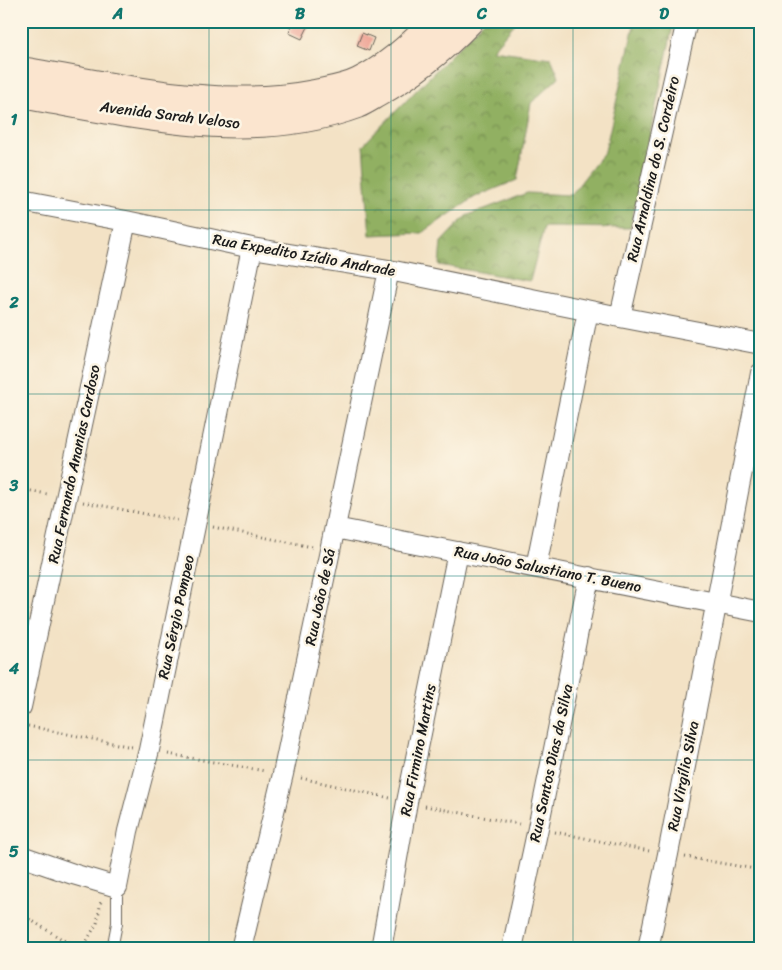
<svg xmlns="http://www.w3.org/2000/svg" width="782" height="970" font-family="Sriracha,sans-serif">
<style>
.forest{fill:url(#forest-crowns);stroke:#56663f}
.building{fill:#ec9889}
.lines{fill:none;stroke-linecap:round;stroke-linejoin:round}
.service-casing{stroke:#676157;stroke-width:12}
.minor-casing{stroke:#676157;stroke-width:22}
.secondary-casing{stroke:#676157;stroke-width:30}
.path{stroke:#676157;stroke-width:3;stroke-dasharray:1 4;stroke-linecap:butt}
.service{stroke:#fff;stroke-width:10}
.minor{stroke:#fff;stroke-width:20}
.secondary{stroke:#fbe5cf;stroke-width:28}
.grid{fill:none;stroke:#0f766e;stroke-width:1;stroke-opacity:0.55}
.labels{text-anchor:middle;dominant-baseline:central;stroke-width:5;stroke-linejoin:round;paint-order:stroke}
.street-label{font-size:15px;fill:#1c1c1c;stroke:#fcf5e5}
.neatline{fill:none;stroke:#0f766e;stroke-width:2}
.grid-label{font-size:16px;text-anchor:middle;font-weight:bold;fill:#0f766e}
</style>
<defs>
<pattern id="forest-crowns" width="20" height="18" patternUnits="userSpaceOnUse" patternTransform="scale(1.25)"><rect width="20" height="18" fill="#91b062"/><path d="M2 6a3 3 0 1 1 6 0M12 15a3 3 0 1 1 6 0" fill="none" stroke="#768e50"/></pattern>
</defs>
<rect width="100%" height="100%" fill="#fcf5e5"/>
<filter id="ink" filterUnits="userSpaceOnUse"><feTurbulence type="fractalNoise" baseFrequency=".02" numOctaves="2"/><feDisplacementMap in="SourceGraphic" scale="10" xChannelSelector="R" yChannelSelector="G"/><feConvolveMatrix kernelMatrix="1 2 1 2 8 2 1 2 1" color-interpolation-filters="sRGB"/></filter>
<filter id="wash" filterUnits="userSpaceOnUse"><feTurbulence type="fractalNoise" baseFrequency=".0096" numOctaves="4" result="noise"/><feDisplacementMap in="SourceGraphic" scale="20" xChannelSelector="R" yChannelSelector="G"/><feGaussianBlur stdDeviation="1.12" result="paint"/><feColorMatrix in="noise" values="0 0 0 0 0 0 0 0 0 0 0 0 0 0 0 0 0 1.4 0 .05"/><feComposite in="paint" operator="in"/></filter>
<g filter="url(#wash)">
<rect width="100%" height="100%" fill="#f3e2c5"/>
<!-- forest -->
<path class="forest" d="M 484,21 L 517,21 L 492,50 L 551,58 L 559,77 L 531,103 L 517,180 L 475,197 L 422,233 L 370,235 L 363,145 Z
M 635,21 L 674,21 L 630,228 L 544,227 L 530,281 L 439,265 L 441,242 L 466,216 L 527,193 L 571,195 L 605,151 Z"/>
<g id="blocks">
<!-- building -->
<path class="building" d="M 278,21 L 311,21 L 302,39 L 289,33 L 291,27 Z
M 362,33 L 374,38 L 369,51 L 357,46 Z"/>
</g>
</g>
<g filter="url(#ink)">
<use href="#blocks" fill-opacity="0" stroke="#676157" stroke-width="1"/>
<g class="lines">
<defs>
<path id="service" d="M 112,949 L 117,923 L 117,887"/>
<path id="minor" d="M 21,201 L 126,221 L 252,248 L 389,270 L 620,317 L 761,344
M 620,317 L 687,21
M 335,528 L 761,612
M 536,567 L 588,311
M 21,707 L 126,221
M 21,856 L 73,874 L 117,887 L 128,831 L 149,750 L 252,248
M 241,949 L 283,774 L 389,270
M 381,949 L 407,802 L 458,552
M 512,949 L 538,828 L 589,577
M 648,949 L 668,854 L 761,373"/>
<path id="secondary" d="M 21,71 C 117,87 218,113 315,94 C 329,91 345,89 359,82 C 388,68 413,45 436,21
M 21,94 C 131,113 249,144 357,104 C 364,101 370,97 377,93 C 411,74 442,49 469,21"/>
</defs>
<!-- service casing -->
<use href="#service" class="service-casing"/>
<!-- minor casing -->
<use href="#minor" class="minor-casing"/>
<!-- secondary casing -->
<use href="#secondary" class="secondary-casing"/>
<!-- path -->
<path class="path" d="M 21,489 L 47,494
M 83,502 L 177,520
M 213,527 L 312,547
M 28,726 L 132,747
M 168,754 L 265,771
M 301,778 L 390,798
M 425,806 L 519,824
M 555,832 L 649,851
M 685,857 L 761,870
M 21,914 L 65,941 L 84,946
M 82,949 L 97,923 L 101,901"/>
<!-- service -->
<use href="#service" class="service"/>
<!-- minor -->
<use href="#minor" class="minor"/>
<!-- secondary -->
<use href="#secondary" class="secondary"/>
</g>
</g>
<!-- grid -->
<path class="grid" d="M 209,21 L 209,949M 391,21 L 391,949M 573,21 L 573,949M 21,210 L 761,210M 21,394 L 761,394M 21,576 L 761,576M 21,760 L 761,760"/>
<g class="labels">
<!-- street labels -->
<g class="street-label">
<text transform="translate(170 115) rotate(7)">Avenida Sarah Veloso</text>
<text transform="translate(653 169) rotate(-77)">Rua Arnaldina do S. Cordeiro</text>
<text transform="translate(304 255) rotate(10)">Rua Expedito Izídio Andrade</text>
<text transform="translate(74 464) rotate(-78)">Rua Fernando Ananias Cardoso</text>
<text transform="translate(548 569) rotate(11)">Rua João Salustiano T. Bueno</text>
<text transform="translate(320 597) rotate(-78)">Rua João de Sá</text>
<text transform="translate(176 617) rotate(-78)">Rua Sérgio Pompeo</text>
<text transform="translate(418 750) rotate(-79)">Rua Firmino Martins</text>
<text transform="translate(551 763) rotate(-78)">Rua Santos Dias da Silva</text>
<text transform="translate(683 776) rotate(-79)">Rua Virgílio Silva</text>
</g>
</g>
<!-- margin -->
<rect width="782" height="970" fill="none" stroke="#fcf5e5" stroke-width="55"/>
<rect x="28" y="28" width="726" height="914" class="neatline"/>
<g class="grid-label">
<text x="118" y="19">A</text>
<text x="300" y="19">B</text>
<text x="482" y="19">C</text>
<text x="664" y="19">D</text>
<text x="14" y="125">1</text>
<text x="14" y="308">2</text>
<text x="14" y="491">3</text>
<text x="14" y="674">4</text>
<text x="14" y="857">5</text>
</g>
</svg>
